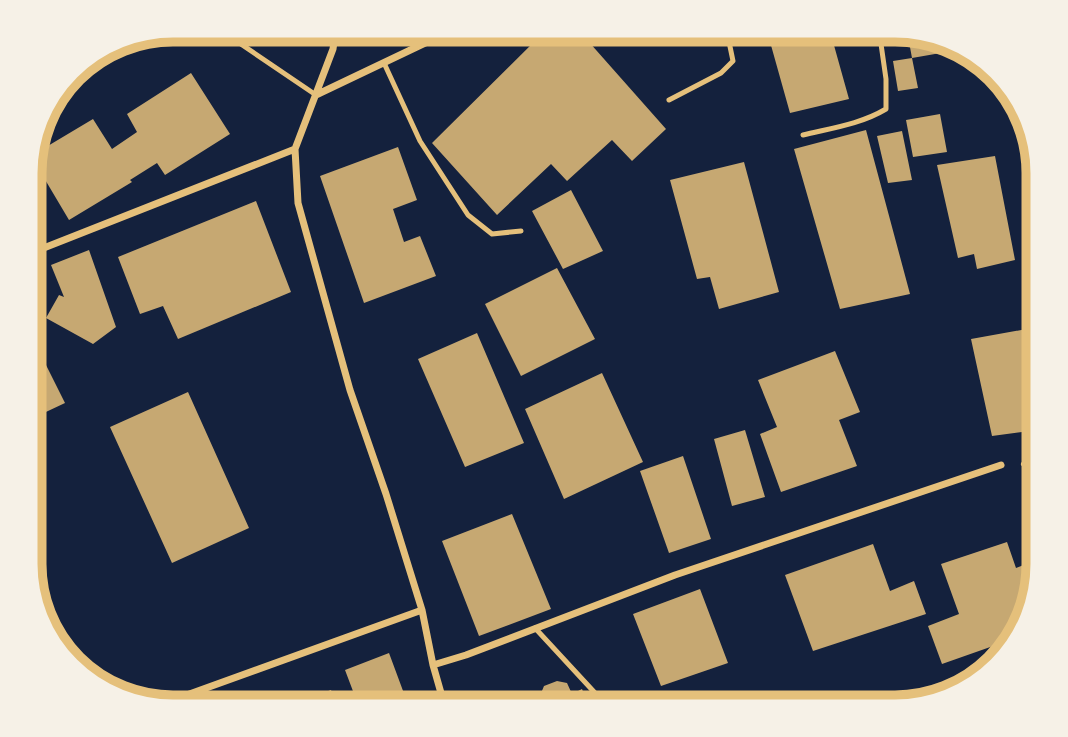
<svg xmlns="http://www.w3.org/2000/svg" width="1068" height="737" font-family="'DejaVu Sans',sans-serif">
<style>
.building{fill:#c6a872}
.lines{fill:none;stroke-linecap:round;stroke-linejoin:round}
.path{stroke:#e5c07b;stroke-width:4.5}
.service{stroke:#e5c07b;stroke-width:5}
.minor{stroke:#e5c07b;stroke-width:7}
.rim{fill:none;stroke:#e5c07b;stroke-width:9}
</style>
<rect width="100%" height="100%" fill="#14213d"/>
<!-- building -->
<path class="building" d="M 767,31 L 830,31 L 849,99 L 790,113 Z
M 907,31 L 953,48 L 958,50 L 912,58 Z
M 543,33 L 581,33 L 666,129 L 632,161 L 612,140 L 567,181 L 551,164 L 497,215 L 432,143 Z
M 912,58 L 918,88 L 898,91 L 893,61 Z
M 191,73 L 230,134 L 165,175 L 157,163 L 130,180 L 132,182 L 69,220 L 31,156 L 93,119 L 112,149 L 137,132 L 127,114 Z
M 940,114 L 947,152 L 913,157 L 906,120 Z
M 866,130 L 910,294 L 840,309 L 794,149 Z
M 902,131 L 912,180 L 888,183 L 877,136 Z
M 398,147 L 417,200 L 393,209 L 404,242 L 420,236 L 436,276 L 364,303 L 320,176 Z
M 995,156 L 1015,260 L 977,269 L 974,254 L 958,258 L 937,165 Z
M 744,162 L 779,292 L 719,309 L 710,277 L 697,279 L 670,180 Z
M 571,190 L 603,251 L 563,269 L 532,211 Z
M 256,201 L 291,292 L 178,339 L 163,306 L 140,314 L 118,257 Z
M 89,250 L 116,327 L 93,344 L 46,318 L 59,295 L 64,297 L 51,265 Z
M 557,268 L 595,339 L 521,376 L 485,304 Z
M 1032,328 L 1038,355 L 1038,430 L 992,436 L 971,339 Z
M 477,333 L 524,443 L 465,467 L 418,359 Z
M 835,351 L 860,412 L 839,420 L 857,466 L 781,492 L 760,434 L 777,427 L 758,380 Z
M 45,363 L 65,403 L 31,419 L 31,371 Z
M 602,373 L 643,462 L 564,499 L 525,409 Z
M 188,392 L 249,528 L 172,563 L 110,427 Z
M 745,430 L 765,497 L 732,506 L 714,439 Z
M 683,456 L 711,539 L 669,553 L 640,471 Z
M 512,514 L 551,609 L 479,636 L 442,541 Z
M 1007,542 L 1016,568 L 1029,563 L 1035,581 L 1013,639 L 942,664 L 928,626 L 959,614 L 941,564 Z
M 873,544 L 890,591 L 914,581 L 926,614 L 813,651 L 785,575 Z
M 700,589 L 728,663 L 661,686 L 633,614 Z
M 389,653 L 409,707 L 359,707 L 345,670 Z
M 557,681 L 567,683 L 572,694 L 582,689 L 589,707 L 542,707 L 539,698 L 544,686 Z
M 331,690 L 337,707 L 285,707 Z
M 785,697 L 814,702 L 813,707 L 784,707 Z"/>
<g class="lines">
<!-- path -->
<path class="path" d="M 1023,464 L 1038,463"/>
<!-- service -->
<path class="service" d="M 229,36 L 316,95
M 384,63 L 420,141 L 468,215 L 492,234 L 521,231
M 669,100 L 721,73 L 733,61 L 727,32
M 803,135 C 832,128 861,124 886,109 L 886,79 L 879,30
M 535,628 L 608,707"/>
<!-- minor -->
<path class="minor" d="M 335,35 L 333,49 L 295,149 L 298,203 L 350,390 L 386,494 L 422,610 L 433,665 L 445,707
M 316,95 L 444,34
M 31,253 L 295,149
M 433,665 L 466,655 L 675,575 L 1001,465
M 159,705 L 422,610"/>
</g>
<!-- crop -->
<path d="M0 0H1068V737H0ZM173 42H895A131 131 0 0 1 1026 173V564A131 131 0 0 1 895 695H173A131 131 0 0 1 42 564V173A131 131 0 0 1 173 42Z" fill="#f6f1e7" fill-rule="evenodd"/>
<path class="rim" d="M173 42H895A131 131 0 0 1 1026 173V564A131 131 0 0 1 895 695H173A131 131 0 0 1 42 564V173A131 131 0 0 1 173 42Z"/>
</svg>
